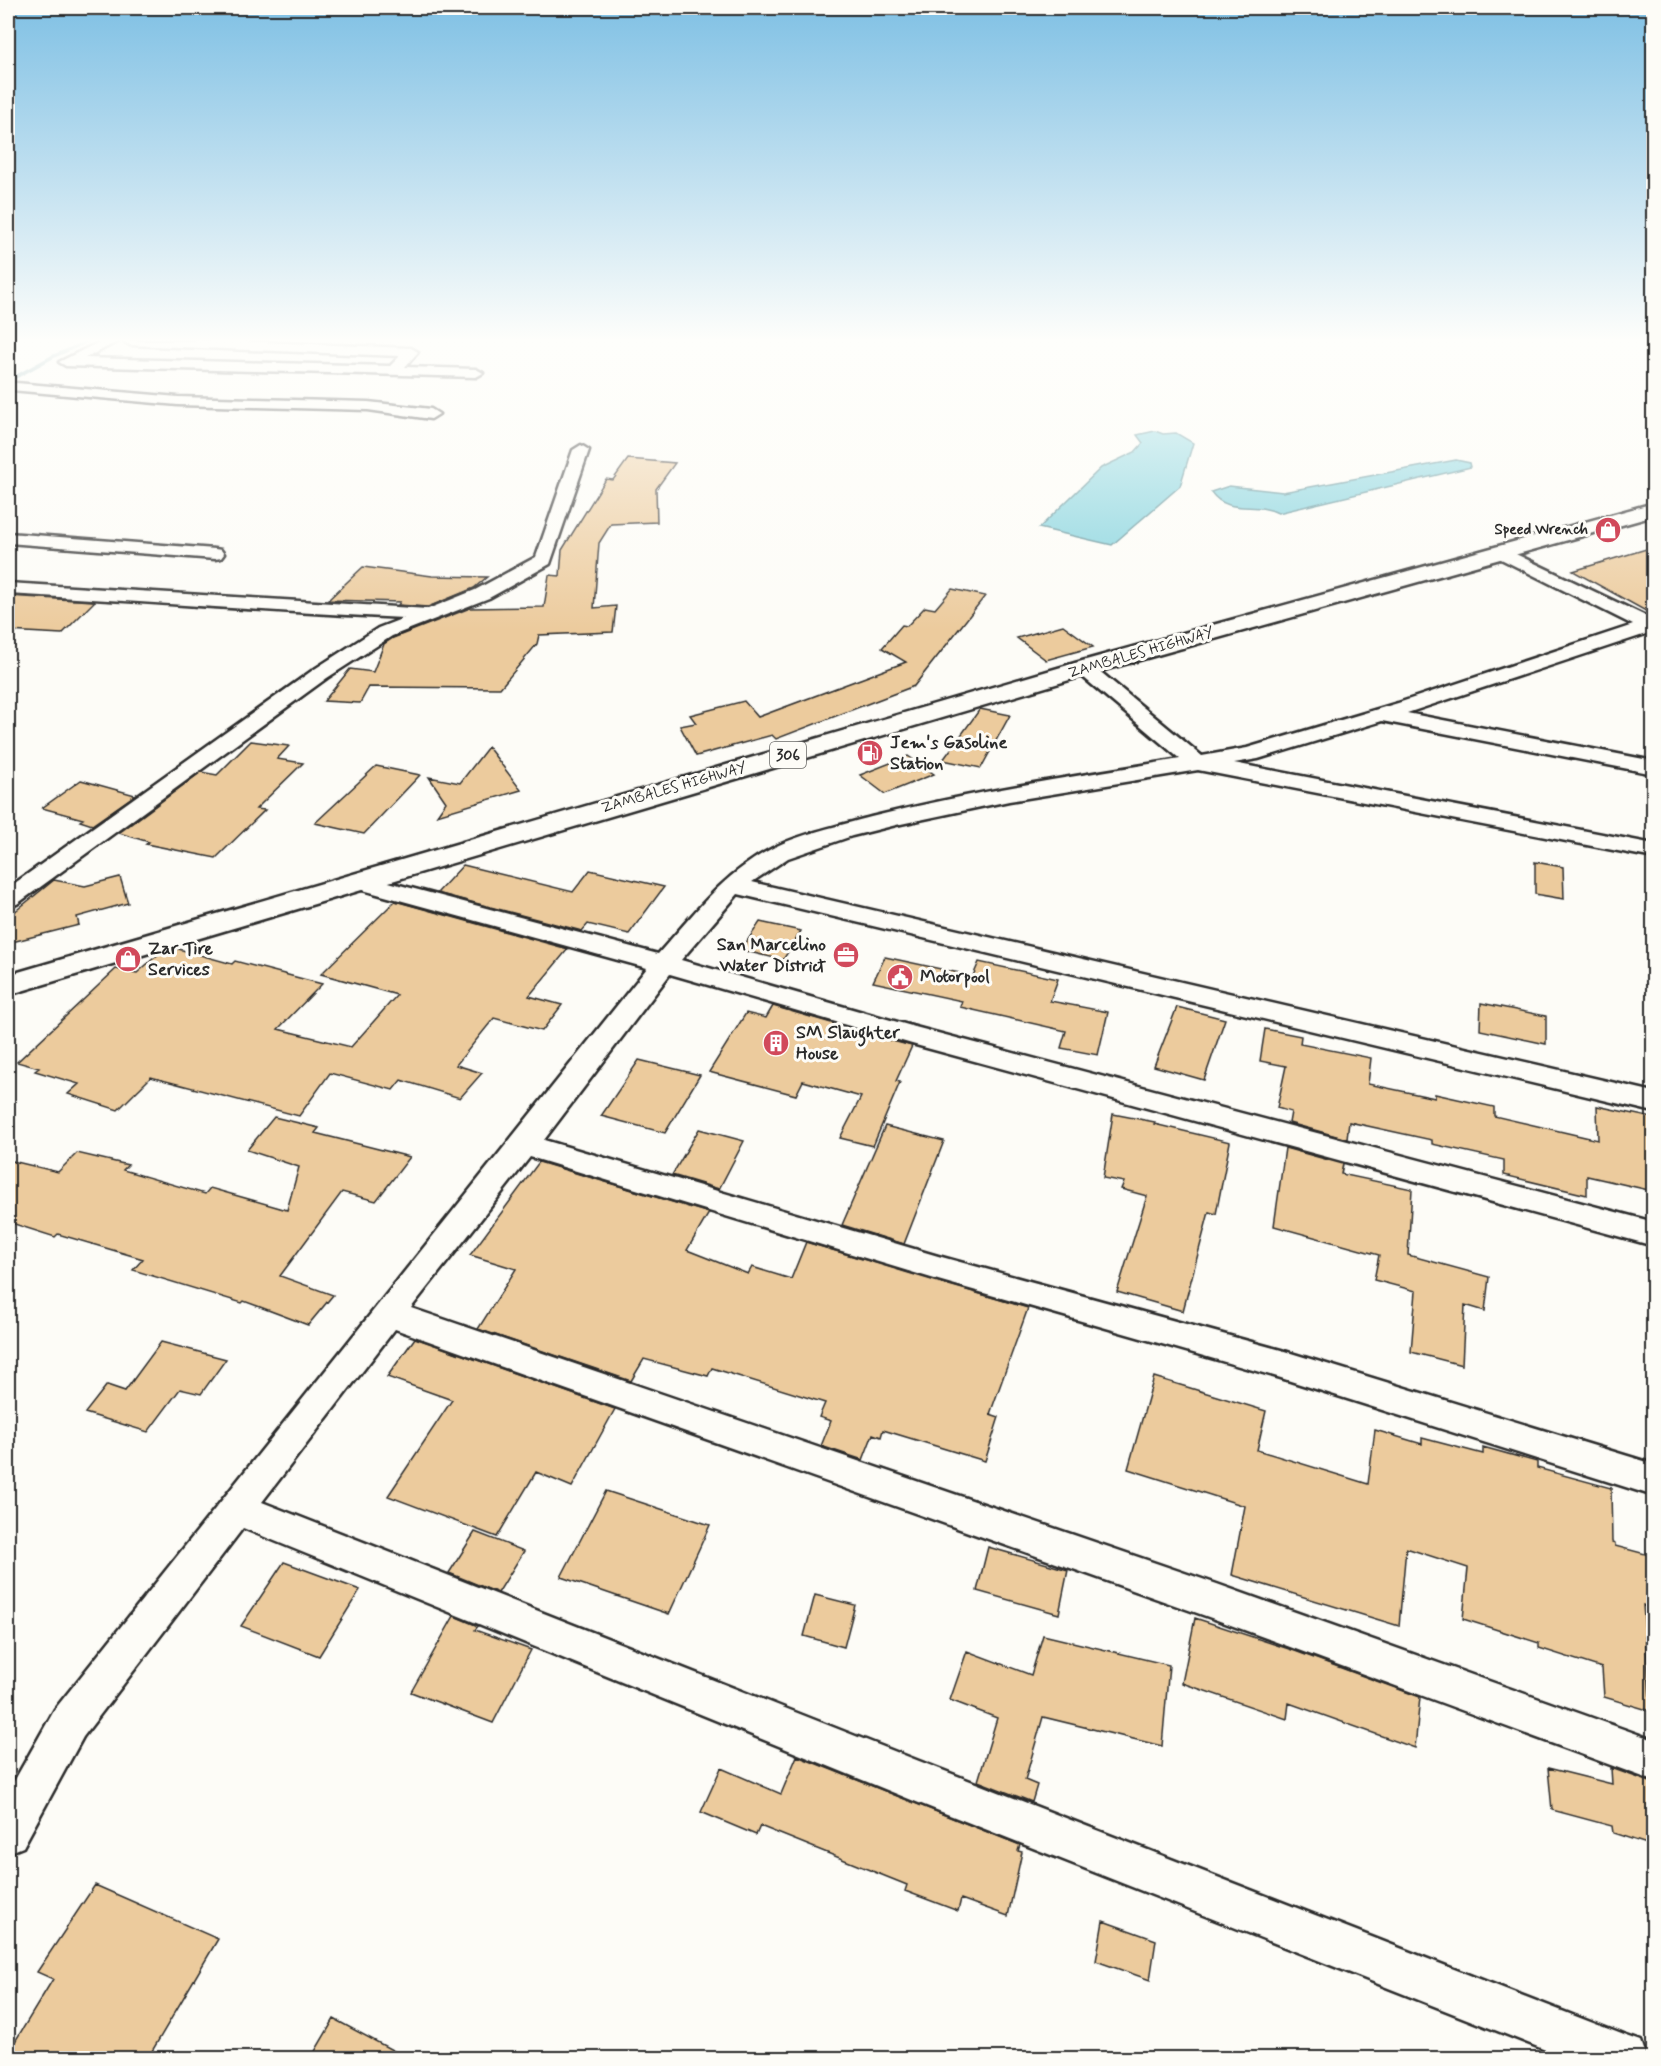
<svg xmlns="http://www.w3.org/2000/svg" width="1661" height="2066" font-family="Mynerve,sans-serif">
<style>
.water{fill:#82d2dd;stroke:#5f8f96;stroke-width:1.5}
.lines{fill:none;stroke-linecap:round;stroke-linejoin:round}
.stream{fill:#5f8f96;fill-rule:evenodd}
.building{fill:#eccb9d;stroke:#2b2b2b;stroke-width:1.5}
.street-casing{stroke:#2b2b2b;stroke-width:5}
.primary-casing{stroke:#2b2b2b;stroke-width:5}
.street{fill:#fdfcf7;fill-rule:evenodd}
.primary{fill:#fdfcf7;fill-rule:evenodd}
.labels{text-anchor:middle;dominant-baseline:central;stroke-width:6;stroke-linejoin:round;paint-order:stroke}
.far-poi-label{font-size:15px;font-weight:bold;fill:#2b2b2b;stroke:#fdfcf7;text-anchor:end}
.far-street-label{font-size:15px;fill:#2b2b2b;stroke:#fdfcf7}
.shield{fill:#fdfcf7;stroke:#6a6a68;stroke-width:1.5}
.shield-label{font-size:16px;font-weight:bold;fill:#2b2b2b}
.poi-label{font-size:18px;font-weight:bold;fill:#2b2b2b;stroke:#fdfcf7;text-anchor:start}
</style>
<rect width="100%" height="100%" fill="#fdfcf7"/>
<filter id="ink" filterUnits="userSpaceOnUse"><feTurbulence type="fractalNoise" baseFrequency=".0167" numOctaves="2"/><feDisplacementMap in="SourceGraphic" scale="12" xChannelSelector="R" yChannelSelector="G"/><feConvolveMatrix kernelMatrix="1 2 1 2 8 2 1 2 1" color-interpolation-filters="sRGB"/></filter>
<g filter="url(#ink)">
<!-- water -->
<path class="water" d="M 1155,431 L 1163,434 L 1176,433 L 1193,443 L 1180,486 L 1112,545 L 1039,528 L 1101,468 L 1135,452 L 1143,443 L 1137,435 Z
M 1456,460 L 1470,463 L 1471,467 L 1278,513 C 1256,501 1228,516 1211,492 L 1229,486 L 1283,492 Z"/>
<g class="lines">
<!-- stream -->
<path class="stream" d="M 85,341 L 92,341 L 56,357 L 8,383 L 8,379 L 52,355 Z"/>
</g>
<!-- building -->
<path class="building" d="M 628,459 L 675,463 L 656,489 L 657,522 L 611,524 L 599,543 L 594,608 L 616,606 L 613,632 L 539,635 L 537,644 L 500,688 L 369,687 L 360,703 L 324,701 L 350,669 L 373,672 L 384,644 L 393,638 L 470,608 L 544,607 L 549,575 L 560,576 L 562,550 L 606,479 L 613,480 Z
M 1653,547 L 1653,615 L 1573,571 Z
M 363,567 L 432,576 L 487,577 L 474,588 L 428,607 L 398,605 L 400,602 L 328,600 Z
M 952,589 L 985,596 L 914,686 L 776,739 L 772,735 L 696,756 L 680,726 L 696,723 L 690,715 L 744,701 L 758,717 L 906,662 L 882,648 L 902,625 L 907,626 L 925,607 L 935,609 Z
M 8,596 L 57,599 L 95,601 L 62,634 L 8,631 Z
M 1063,625 L 1093,647 L 1046,660 L 1017,638 Z
M 980,709 L 1010,715 L 981,768 L 943,760 Z
M 251,741 L 289,746 L 277,759 L 303,763 L 256,809 L 265,810 L 216,858 L 146,844 L 149,842 L 119,833 L 201,772 L 217,775 Z
M 488,747 L 521,790 L 437,815 L 446,802 L 429,777 L 460,783 Z
M 908,756 L 934,774 L 885,794 L 860,775 Z
M 376,766 L 420,775 L 364,834 L 315,823 Z
M 81,780 L 135,795 L 92,825 L 80,821 L 83,819 L 42,808 Z
M 1535,862 L 1563,867 L 1564,899 L 1535,894 Z
M 463,865 L 573,892 L 590,870 L 664,887 L 629,934 L 588,924 L 582,931 L 437,893 Z
M 120,877 L 128,903 L 77,917 L 79,925 L 8,943 L 8,917 L 54,880 L 85,886 Z
M 395,901 L 568,949 L 529,996 L 562,1005 L 542,1031 L 494,1018 L 456,1065 L 482,1073 L 460,1098 L 401,1080 L 393,1090 L 330,1073 L 299,1116 L 151,1077 L 118,1110 L 68,1094 L 79,1084 L 35,1071 L 39,1068 L 17,1062 L 116,969 L 137,973 L 161,952 L 175,948 L 232,964 L 235,961 L 322,984 L 278,1029 L 351,1047 L 397,995 L 321,974 Z
M 760,922 L 801,931 L 783,960 L 741,950 Z
M 885,957 L 973,976 L 979,962 L 1058,979 L 1050,1001 L 1108,1012 L 1098,1055 L 1061,1048 L 1066,1031 L 960,1007 L 962,1001 L 873,982 Z
M 1481,1003 L 1546,1016 L 1546,1044 L 1480,1030 Z
M 773,1006 L 835,1024 L 834,1026 L 912,1046 L 896,1081 L 900,1082 L 873,1146 L 840,1138 L 861,1097 L 803,1081 L 796,1095 L 709,1072 L 746,1013 L 766,1018 Z
M 1177,1007 L 1225,1019 L 1204,1080 L 1154,1066 Z
M 1265,1029 L 1301,1036 L 1300,1044 L 1371,1058 L 1368,1084 L 1435,1098 L 1435,1094 L 1494,1107 L 1494,1116 L 1598,1140 L 1597,1106 L 1653,1118 L 1653,1191 L 1587,1176 L 1587,1195 L 1504,1175 L 1504,1160 L 1432,1144 L 1432,1140 L 1349,1122 L 1347,1139 L 1289,1123 L 1291,1112 L 1277,1108 L 1286,1066 L 1260,1061 Z
M 639,1060 L 700,1075 L 665,1133 L 601,1116 Z
M 1113,1114 L 1155,1122 L 1154,1124 L 1230,1142 L 1216,1214 L 1209,1212 L 1183,1311 L 1117,1292 L 1147,1196 L 1121,1189 L 1124,1182 L 1103,1178 Z
M 274,1117 L 319,1128 L 315,1133 L 410,1157 L 376,1201 L 342,1192 L 280,1276 L 333,1295 L 308,1325 L 244,1301 L 242,1303 L 133,1270 L 143,1259 L 58,1234 L 55,1237 L 8,1222 L 8,1160 L 58,1172 L 77,1153 L 128,1165 L 123,1170 L 205,1194 L 210,1188 L 287,1210 L 299,1167 L 247,1150 Z
M 885,1126 L 944,1141 L 904,1244 L 842,1225 Z
M 699,1129 L 744,1141 L 719,1189 L 672,1175 Z
M 1285,1148 L 1343,1164 L 1341,1174 L 1412,1189 L 1408,1255 L 1489,1277 L 1485,1311 L 1465,1305 L 1462,1365 L 1411,1352 L 1416,1291 L 1374,1280 L 1379,1255 L 1274,1226 Z
M 539,1162 L 709,1213 L 687,1250 L 748,1274 L 752,1267 L 791,1279 L 806,1242 L 1028,1308 L 990,1414 L 999,1417 L 985,1461 L 883,1430 L 881,1437 L 873,1434 L 863,1460 L 821,1446 L 831,1421 L 819,1417 L 825,1403 L 712,1368 L 708,1376 L 644,1359 L 631,1381 L 478,1329 L 516,1269 L 470,1255 Z
M 415,1338 L 615,1409 L 572,1487 L 536,1472 L 497,1537 L 388,1496 L 452,1400 L 387,1377 Z
M 161,1342 L 226,1359 L 201,1394 L 180,1389 L 148,1432 L 85,1413 L 107,1385 L 125,1391 Z
M 1154,1377 L 1266,1411 L 1257,1450 L 1368,1484 L 1375,1430 L 1422,1444 L 1422,1438 L 1483,1454 L 1483,1447 L 1537,1462 L 1537,1468 L 1611,1488 L 1612,1542 L 1615,1543 L 1615,1546 L 1653,1556 L 1653,1608 L 1643,1605 L 1651,1711 L 1604,1697 L 1602,1668 L 1539,1648 L 1539,1643 L 1463,1619 L 1468,1568 L 1406,1548 L 1399,1626 L 1232,1575 L 1245,1506 L 1128,1469 Z
M 606,1491 L 710,1525 L 669,1614 L 561,1577 Z
M 475,1532 L 524,1551 L 498,1593 L 449,1573 Z
M 988,1547 L 1068,1570 L 1059,1614 L 977,1591 Z
M 284,1562 L 360,1590 L 319,1656 L 241,1626 Z
M 815,1595 L 855,1605 L 844,1647 L 804,1636 Z
M 454,1616 L 478,1626 L 475,1630 L 531,1650 L 493,1723 L 411,1692 Z
M 1195,1618 L 1295,1651 L 1420,1697 L 1415,1748 L 1289,1703 L 1287,1719 L 1182,1683 Z
M 1043,1635 L 1169,1665 L 1162,1746 L 1043,1717 L 1025,1780 L 1037,1785 L 1032,1802 L 978,1781 L 997,1718 L 950,1700 L 967,1651 L 1031,1675 Z
M 797,1756 L 1020,1845 L 1018,1851 L 1022,1852 L 1008,1916 L 961,1899 L 958,1911 L 905,1891 L 907,1885 L 760,1826 L 756,1835 L 701,1812 L 721,1768 L 781,1794 Z
M 1548,1768 L 1612,1784 L 1611,1768 L 1653,1783 L 1653,1846 L 1613,1833 L 1612,1826 L 1552,1810 Z
M 95,1885 L 218,1939 L 148,2058 L 8,2058 L 8,2053 L 53,1979 L 37,1972 Z
M 1103,1921 L 1156,1940 L 1150,1980 L 1096,1961 Z
M 334,2019 L 407,2058 L 311,2058 Z"/>
<g class="lines">
<defs>
<path id="street" d="M 101,341 L 119,341 L 85,358 L 390,366 L 400,356 L 130,345 L 123,341 L 232,341 L 411,348 L 418,352 L 405,367 L 476,369 L 483,373 L 476,377 L 66,366 L 59,362 Z
M 16,383 L 178,397 L 368,402 L 431,409 L 439,414 L 431,419 L 368,410 L 178,405 L 11,390 L 9,387 L 11,384 Z
M 581,445 L 589,450 L 550,564 L 489,598 L 392,636 L 327,678 L 17,904 L 8,906 L 8,888 L 313,670 L 378,628 L 404,618 C 272,612 140,601 8,594 L 8,583 L 428,609 L 475,590 L 536,557 L 573,450 Z
M 8,533 L 215,549 L 221,550 L 224,554 L 221,558 L 215,559 L 8,543 Z
M 1501,547 L 1654,620 L 1654,634 L 1649,633 L 1407,713 L 1654,761 L 1654,774 L 1382,721 L 1258,759 L 1234,763 L 1654,844 L 1654,858 L 1198,770 L 1009,801 L 896,825 L 852,836 L 788,858 L 752,882 L 1654,1092 L 1654,1112 L 738,894 L 681,960 L 915,1027 L 1654,1222 L 1654,1246 L 912,1044 L 670,974 L 544,1140 L 938,1256 L 1281,1350 L 1654,1464 L 1654,1496 L 1281,1378 L 938,1280 L 530,1157 L 411,1308 L 1217,1584 L 1654,1740 L 1654,1781 L 1217,1620 L 395,1329 L 262,1502 L 919,1761 L 1624,2035 L 1641,2041 L 1647,2058 L 1566,2058 L 919,1803 L 243,1528 L 83,1737 L 23,1847 L 8,1853 L 8,1792 L 55,1709 L 647,968 L 348,886 L 345,881 L 348,876 L 357,874 L 366,876 L 658,954 C 694,914 722,875 771,849 C 796,835 842,825 871,817 C 973,791 1077,776 1180,759 L 1077,672 L 1074,668 L 1077,664 L 1091,664 L 1202,756 L 1247,748 L 1398,703 L 1633,625 L 1495,556 L 1492,552 L 1495,548 Z"/>
<path id="primary" d="M 1654,503 L 1654,516 L 1093,673 L 8,995 L 8,975 L 1075,663 Z"/>
</defs>
<!-- street casing -->
<use href="#street" class="street-casing"/>
<!-- primary casing -->
<use href="#primary" class="primary-casing"/>
<!-- street -->
<use href="#street" class="street"/>
<!-- primary -->
<use href="#primary" class="primary"/>
</g>
</g>
<!-- sky -->
<linearGradient id="sky" x2="0" y2="1"><stop stop-color="#7fc0e4"/><stop offset="0.54" stop-color="#fefefb"/><stop offset="1" stop-color="#fefefb" stop-opacity="0"/></linearGradient>
<rect width="1661" height="630" fill="url(#sky)"/>
<!-- icons -->
<defs>
<symbol id="shop-disc" viewBox="-11 -11 22 22"><circle r="9.5" fill="#d1495b" stroke="#fdfcf7"/><path d="M-5-2.5h2.3a2.7 3.5 0 0 1 5.4 0H5L5.5 6h-11ZM-1.5-2.5h3a1.5 2.3 0 0 0-3 0Z" fill="#fff"/></symbol>
<symbol id="fuel-disc" viewBox="-11 -11 22 22"><circle r="9.5" fill="#d1495b" stroke="#fdfcf7"/><path d="M-5.5-6h7V0h2V4h1.3V-2.5L3-4.5l.8-.8L6-3V5H2.5V1h-1V6h-7ZM-4.2-4.7v3.2H.2V-4.7Z" fill="#fff"/></symbol>
<symbol id="office-disc" viewBox="-11 -11 22 22"><circle r="9.5" fill="#d1495b" stroke="#fdfcf7"/><path d="M-6-3h4V-5.5h4V-3h4V5H-6ZM-1-4.5V-3h2v-1.5ZM-6 0V1H6V0Z" fill="#fff"/></symbol>
<symbol id="civic-disc" viewBox="-11 -11 22 22"><circle r="9.5" fill="#d1495b" stroke="#fdfcf7"/><path d="M-.6-6.5H3V-4.5H.6V-3L4-1V1h2V6H-6V1h2V-1L-.6-3ZM-1.2 2.5V6h2.4V2.5Z" fill="#fff"/></symbol>
<symbol id="building-disc" viewBox="-11 -11 22 22"><circle r="9.5" fill="#d1495b" stroke="#fdfcf7"/><path d="M-4-6H4V6H1V3H-1V6H-4ZM-2.5-4.3h1.7v1.8h-1.7ZM.8-4.3h1.7v1.8H.8ZM-2.5-1h1.7V.8h-1.7ZM.8-1h1.7V.8H.8Z" fill="#fff"/></symbol>
</defs>
<g fill-rule="evenodd">
<use href="#shop-disc" x="1593" y="515" width="30" height="30"/>
<use href="#fuel-disc" x="855" y="738" width="30" height="30"/>
<use href="#office-disc" x="831" y="940" width="30" height="30"/>
<use href="#shop-disc" x="113" y="944" width="30" height="30"/>
<use href="#civic-disc" x="885" y="962" width="30" height="30"/>
<use href="#building-disc" x="761" y="1028" width="30" height="30"/>
</g>
<g class="labels">
<!-- far-poi labels -->
<g class="far-poi-label">
<text x="1588" y="530">Speed Wrench</text>
</g>
<!-- far-street labels -->
<g class="far-street-label">
<text transform="translate(1141 653) rotate(-16)">ZAMBALES HIGHWAY</text>
<text transform="translate(674 788) rotate(-16)">ZAMBALES HIGHWAY</text>
</g>
<!-- shield labels -->
<rect class="shield" x="770" y="742" width="36" height="26" rx="4.5"/>
<g class="shield-label">
<text x="788" y="755">306</text>
</g>
<!-- poi labels -->
<g class="poi-label">
<text x="890" y="743">Jem's Gasoline<tspan x="890" dy="21">Station</tspan></text>
<text x="826" y="945" text-anchor="end">San Marcelino<tspan x="826" dy="21">Water District</tspan></text>
<text x="148" y="949">Zar Tire<tspan x="148" dy="21">Services</tspan></text>
<text x="920" y="977">Motorpool</text>
<text x="796" y="1033">SM Slaughter<tspan x="796" dy="21">House</tspan></text>
</g>
</g>
<!-- margin -->
<rect width="1661" height="2066" fill="none" stroke="#fdfcf7" stroke-width="30"/>
<rect x="15" y="15" width="1631" height="2036" fill="none" stroke="#2b2b2b" stroke-width="2" filter="url(#ink)"/>
</svg>
